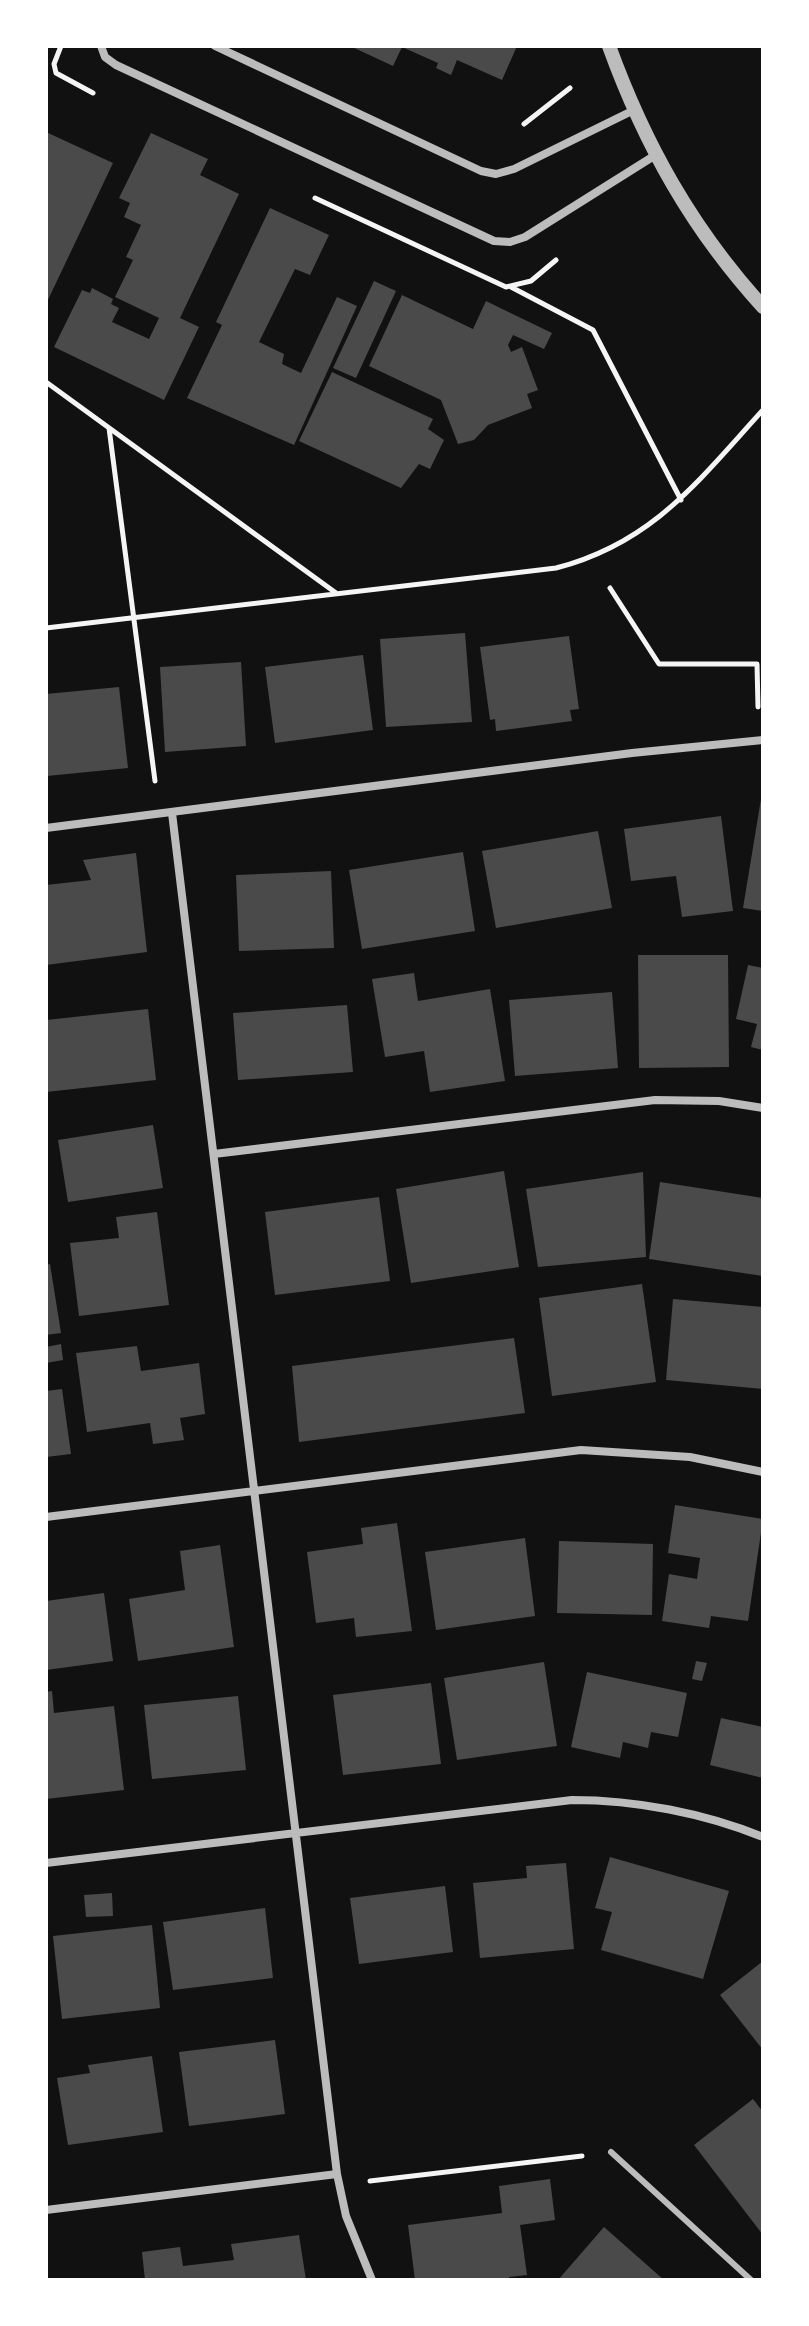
<svg xmlns="http://www.w3.org/2000/svg" width="809" height="2326" font-family="Helvetica,sans-serif">
<style>
.building{fill:#4a4a4a}
.lines{fill:none;stroke-linecap:round;stroke-linejoin:round}
.path{stroke:#f5f5f5;stroke-width:5}
.service{stroke:#bcbcbc;stroke-width:6}
.minor{stroke:#bcbcbc;stroke-width:8}
.tertiary{stroke:#bcbcbc;stroke-width:14}
</style>
<rect width="100%" height="100%" fill="#111"/>
<!-- building -->
<path class="building" d="M 350,46 L 517,46 L 502,80 L 457,60 L 451,75 L 436,68 L 438,63 L 402,47 L 393,66 Z
M 46,132 L 113,163 L 46,304 Z
M 151,133 L 208,159 L 200,175 L 239,194 L 180,318 L 199,327 L 164,400 L 54,347 L 82,290 L 90,293 L 92,288 L 113,299 L 111,304 L 119,308 L 112,322 L 149,339 L 159,318 L 115,297 L 133,260 L 126,257 L 141,225 L 124,217 L 130,203 L 119,198 Z
M 270,208 L 329,235 L 310,275 L 295,269 L 259,342 L 284,354 L 282,364 L 301,373 L 337,297 L 357,306 L 294,445 L 187,398 L 222,325 L 216,322 Z
M 374,281 L 396,291 L 356,378 L 333,368 Z
M 402,295 L 473,329 L 486,301 L 552,333 L 544,349 L 513,335 L 508,345 L 511,352 L 522,347 L 538,390 L 527,394 L 532,408 L 488,425 L 474,440 L 458,444 L 441,400 L 369,366 Z
M 332,372 L 433,419 L 428,429 L 444,440 L 430,469 L 419,464 L 401,488 L 299,441 Z
M 465,633 L 472,722 L 386,727 L 380,639 Z
M 569,636 L 579,709 L 570,710 L 572,721 L 496,731 L 495,719 L 490,720 L 480,647 Z
M 363,655 L 373,730 L 275,743 L 265,667 Z
M 241,662 L 246,746 L 165,752 L 160,667 Z
M 119,687 L 128,768 L 47,776 L 46,694 Z
M 761,799 L 763,799 L 763,911 L 743,908 Z
M 721,816 L 733,911 L 682,917 L 676,876 L 631,881 L 624,829 Z
M 598,831 L 612,908 L 496,928 L 482,851 Z
M 463,852 L 475,931 L 362,949 L 349,870 Z
M 136,853 L 147,952 L 46,965 L 46,885 L 91,880 L 83,860 Z
M 331,871 L 334,948 L 239,951 L 236,875 Z
M 638,955 L 728,955 L 729,1067 L 639,1068 Z
M 748,965 L 763,968 L 763,1050 L 751,1047 L 757,1024 L 736,1019 Z
M 414,973 L 418,1001 L 490,989 L 505,1081 L 430,1092 L 424,1051 L 385,1057 L 372,979 Z
M 612,992 L 618,1068 L 515,1076 L 509,1000 Z
M 347,1005 L 353,1072 L 238,1080 L 233,1013 Z
M 148,1009 L 156,1080 L 46,1092 L 46,1020 Z
M 153,1125 L 163,1188 L 68,1202 L 58,1140 Z
M 504,1171 L 519,1267 L 411,1283 L 396,1189 Z
M 643,1172 L 646,1257 L 538,1267 L 526,1189 Z
M 660,1182 L 763,1198 L 763,1276 L 649,1259 Z
M 379,1197 L 390,1281 L 275,1295 L 265,1212 Z
M 157,1212 L 169,1305 L 79,1316 L 70,1243 L 119,1238 L 116,1217 Z
M 50,1264 L 61,1333 L 46,1335 L 46,1265 Z
M 642,1284 L 656,1382 L 552,1396 L 539,1298 Z
M 673,1299 L 763,1307 L 763,1389 L 666,1380 Z
M 514,1338 L 525,1413 L 299,1442 L 292,1366 Z
M 61,1344 L 63,1360 L 46,1363 L 46,1347 Z
M 137,1346 L 141,1371 L 199,1363 L 205,1414 L 180,1418 L 184,1440 L 153,1444 L 150,1423 L 87,1432 L 76,1353 Z
M 62,1389 L 71,1454 L 46,1457 L 46,1391 Z
M 675,1505 L 763,1519 L 748,1621 L 711,1616 L 709,1628 L 662,1621 L 669,1574 L 697,1579 L 700,1558 L 668,1553 Z
M 397,1523 L 412,1631 L 356,1637 L 354,1618 L 316,1623 L 307,1552 L 363,1544 L 361,1528 Z
M 525,1538 L 535,1616 L 436,1630 L 425,1552 Z
M 559,1541 L 653,1544 L 652,1615 L 557,1613 Z
M 220,1545 L 234,1647 L 138,1661 L 129,1599 L 185,1590 L 180,1551 Z
M 104,1593 L 113,1661 L 46,1670 L 46,1601 Z
M 696,1661 L 707,1663 L 702,1681 L 692,1679 Z
M 544,1662 L 557,1746 L 457,1760 L 444,1678 Z
M 587,1672 L 687,1693 L 678,1737 L 651,1732 L 648,1748 L 623,1742 L 620,1758 L 571,1747 Z
M 431,1683 L 441,1764 L 343,1775 L 333,1695 Z
M 52,1691 L 54,1713 L 114,1706 L 124,1790 L 46,1799 L 46,1692 Z
M 238,1696 L 246,1770 L 152,1779 L 144,1705 Z
M 721,1718 L 763,1727 L 763,1778 L 710,1765 Z
M 610,1857 L 729,1891 L 703,1979 L 601,1950 L 612,1912 L 595,1908 Z
M 566,1863 L 574,1949 L 480,1958 L 473,1883 L 527,1878 L 526,1866 Z
M 445,1886 L 453,1952 L 359,1964 L 350,1898 Z
M 112,1893 L 113,1916 L 86,1917 L 84,1895 Z
M 265,1908 L 273,1978 L 173,1990 L 163,1922 Z
M 152,1925 L 160,2008 L 62,2019 L 53,1936 Z
M 763,1961 L 763,2050 L 720,1995 Z
M 275,2040 L 285,2114 L 189,2126 L 179,2052 Z
M 152,2056 L 163,2132 L 68,2145 L 57,2078 L 90,2073 L 88,2065 Z
M 753,2099 L 763,2112 L 763,2235 L 694,2145 Z
M 550,2179 L 555,2220 L 520,2225 L 527,2275 L 509,2277 L 509,2280 L 415,2280 L 408,2225 L 502,2213 L 499,2186 Z
M 604,2227 L 664,2280 L 558,2280 Z
M 299,2235 L 306,2280 L 145,2280 L 142,2252 L 180,2247 L 183,2266 L 234,2260 L 231,2244 Z"/>
<g class="lines">
<!-- path -->
<path class="path" d="M 61,46 L 54,64 L 56,73 L 93,93
M 524,124 L 570,88
M 315,198 L 506,287 L 531,281 L 556,260
M 511,287 L 593,330 L 681,500
M 46,382 L 336,593
M 109,428 L 155,781
M 610,588 L 659,664 L 757,664 L 758,707
M 46,628 L 556,568 C 653,543 699,480 763,410
M 370,2181 L 582,2156"/>
<!-- service -->
<path class="service" d="M 611,2152 L 751,2280"/>
<!-- minor -->
<path class="minor" d="M 101,46 L 105,57 L 116,65 L 494,241 L 510,242 L 525,237 L 654,156
M 215,46 L 481,171 L 496,174 L 514,169 L 632,111
M 172,813 L 337,2174 L 346,2216 L 372,2280
M 46,828 L 632,753 L 763,740
M 214,1154 L 655,1100 L 719,1101 L 763,1108
M 46,1517 L 581,1450 L 690,1457 L 763,1472
M 46,1863 L 572,1800 C 636,1800 704,1813 763,1837
M 46,2210 L 337,2174"/>
<!-- tertiary -->
<path class="tertiary" d="M 609,46 C 645,145 692,229 763,307"/>
</g>
<!-- border -->
<rect width="809" height="2326" fill="none" stroke="#ffffff" stroke-width="96"/>
</svg>
